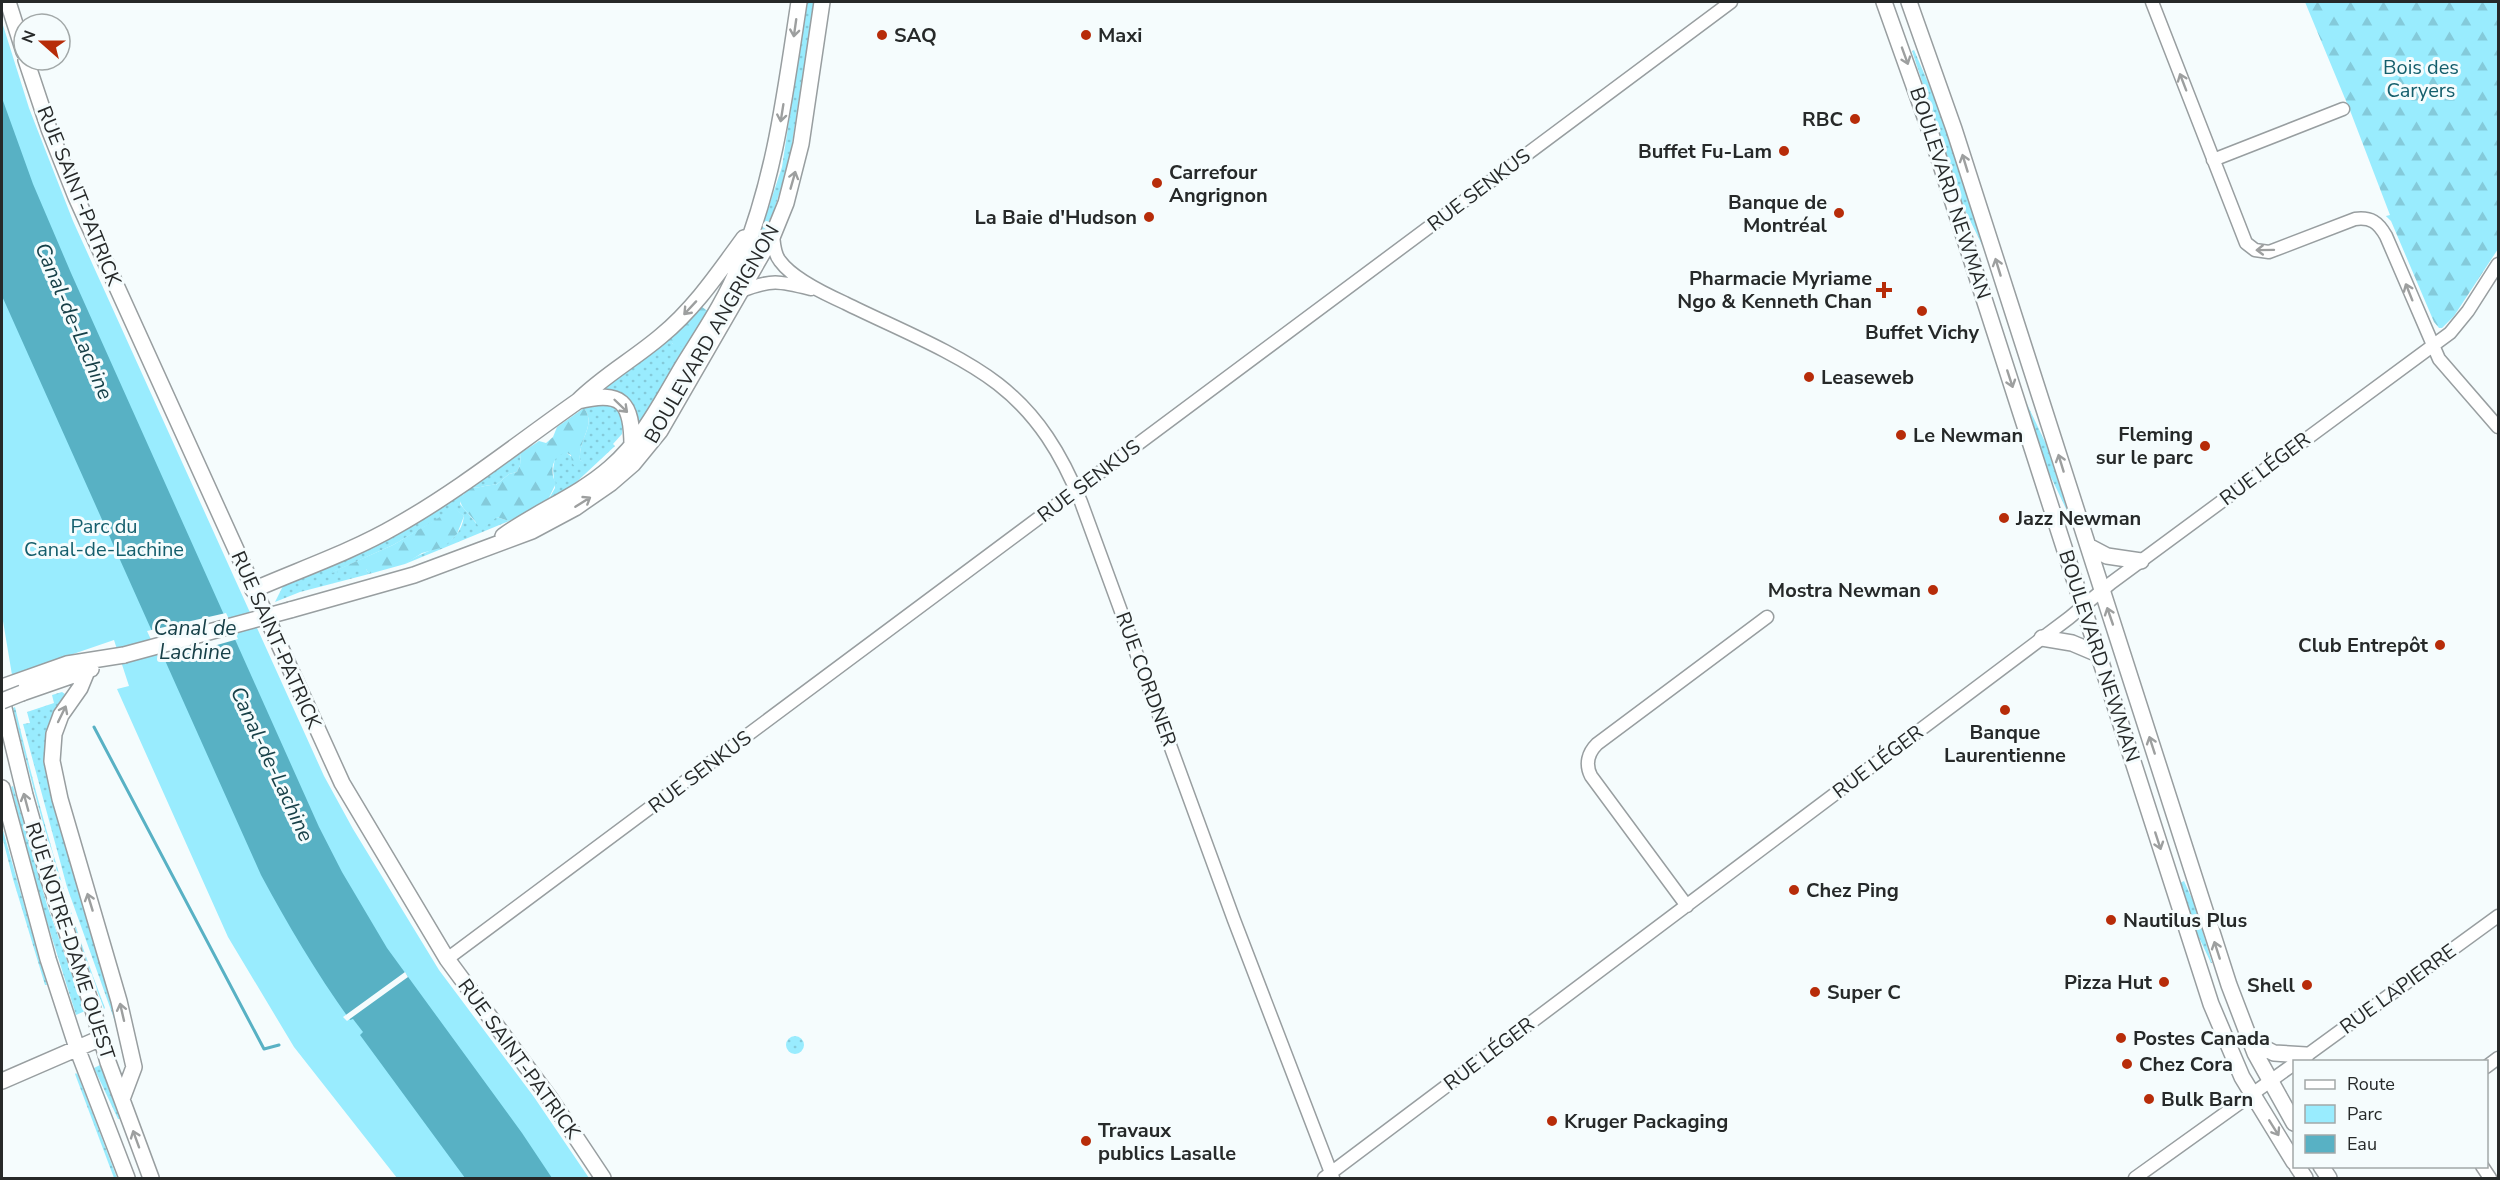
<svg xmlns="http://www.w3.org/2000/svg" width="2500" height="1180" font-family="'Nunito Sans',sans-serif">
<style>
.grass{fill:url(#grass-dots)}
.forest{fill:url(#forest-firs)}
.park{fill:#99ecfe}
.water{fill:#58b1c4}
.pier{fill:#f5fcfd}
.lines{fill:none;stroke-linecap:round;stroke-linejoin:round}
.stream{stroke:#58b1c4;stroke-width:3}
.minor-casing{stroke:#989ea0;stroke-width:15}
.major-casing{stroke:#989ea0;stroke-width:18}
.minor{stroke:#fff;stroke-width:12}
.major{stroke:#fff;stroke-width:15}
.major-bridge-casing{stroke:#989ea0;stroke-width:18;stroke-linecap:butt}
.major-bridge{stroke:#fff;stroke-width:15}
.oneway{stroke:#9d9f9f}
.poi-dot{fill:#b72c09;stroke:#f5fcfd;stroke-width:2}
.labels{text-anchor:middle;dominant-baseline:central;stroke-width:6;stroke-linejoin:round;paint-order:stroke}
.poi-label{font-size:20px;font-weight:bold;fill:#262929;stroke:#f5fcfd;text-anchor:start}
.park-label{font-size:20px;fill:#145e6c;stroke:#f5fcfd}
.street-label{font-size:20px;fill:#262929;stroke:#f5fcfd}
.water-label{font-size:21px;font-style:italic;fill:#174048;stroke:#f5fcfd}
</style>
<defs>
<pattern id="grass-dots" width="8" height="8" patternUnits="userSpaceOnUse" patternTransform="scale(1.5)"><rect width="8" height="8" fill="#99ecfe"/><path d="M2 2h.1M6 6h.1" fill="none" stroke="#84cada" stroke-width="1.8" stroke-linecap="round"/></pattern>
<pattern id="forest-firs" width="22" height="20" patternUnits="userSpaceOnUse" patternTransform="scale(1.5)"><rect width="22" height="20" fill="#99ecfe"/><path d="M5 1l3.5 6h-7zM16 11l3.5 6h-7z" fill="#84cada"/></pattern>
</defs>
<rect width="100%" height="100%" fill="#f5fcfd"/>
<!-- grass -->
<path class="grass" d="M 807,2 L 814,2 L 789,163 L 774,210 L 750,263 L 782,167 Z
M 1914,50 L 1939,108 L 1983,247 L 1963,206 L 1912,51 Z
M 666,337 L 673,344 L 688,345 L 642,426 L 638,425 L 599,391 Z
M 2026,402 L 2046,444 L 2069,515 L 2049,473 Z
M 590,404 C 605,404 614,404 623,417 L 622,434 L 613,444 L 615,446 L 570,488 L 547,502 L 555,488 L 553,470 L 555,458 L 562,452 L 567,453 L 573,458 L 572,463 L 583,462 L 580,460 C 578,438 597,426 584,408 Z
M 521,453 L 520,465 L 517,472 L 509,474 L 496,485 C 487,484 481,489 472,487 Z
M 464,492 L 460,504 L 476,523 L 497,517 L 509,521 L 405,564 C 425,547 460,549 464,516 L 455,509 L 393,545 L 333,572 L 362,568 L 366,569 L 369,574 L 300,592 L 275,602 L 283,586 L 342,562 L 390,539 Z
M 62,692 L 65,694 C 52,713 44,746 46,768 L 119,1026 L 117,1027 L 67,887 L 23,724 L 30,723 L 27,712 L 54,703 L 52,695 Z
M 15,707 C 39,809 67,910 105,1008 L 104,1009 C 66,911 38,810 13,708 Z
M 13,786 L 47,905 L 85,1011 L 76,1015 L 42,906 L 11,787 Z
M 2,827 L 47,985 L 45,985 L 13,879 L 2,836 Z
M 2184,881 L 2194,903 L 2212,963 L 2211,963 L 2194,927 L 2180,883 Z
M786 1045a9 9 0 1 1 18 0a9 9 0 1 1-18 0Z
M 100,1065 L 120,1119 L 118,1119 L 94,1068 Z
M 76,1073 L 78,1075 L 117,1178 L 114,1178 L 75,1074 Z"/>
<!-- forest -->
<path class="forest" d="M 2305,2 L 2498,2 L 2498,249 L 2454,316 L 2442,328 L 2439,328 L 2434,322 L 2391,221 L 2386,216 L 2390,215 L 2351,113 Z
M 699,305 L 708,311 L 688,345 C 679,348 672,345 666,338 Z
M 584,408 C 597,426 578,438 580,460 L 584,462 L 576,468 L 572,463 L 571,455 L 567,453 C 552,453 549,473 556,483 L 547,502 L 509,521 L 497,517 L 485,527 L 478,526 C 470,510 447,504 472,487 C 481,489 487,484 496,485 L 509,474 L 517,472 L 520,465 L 521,453 L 539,441 L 546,443 L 553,437 L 557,427 Z
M 455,508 L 464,516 L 457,534 L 444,547 L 422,553 L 405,564 L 369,574 L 366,569 C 355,569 342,572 330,573 L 393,545 Z"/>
<!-- park -->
<path class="park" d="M 2,22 L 29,108 L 73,221 L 324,776 L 353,829 L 439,970 L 534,1097 L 589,1178 L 397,1178 L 294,1047 L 228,937 L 117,689 L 129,686 L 114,640 L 12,675 L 2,615 Z"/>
<!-- water -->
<path class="water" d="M 2,98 L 33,184 L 71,273 L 319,827 L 342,872 L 387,948 L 522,1133 L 552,1178 L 465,1178 L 360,1035 L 363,1032 L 353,1019 L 350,1020 C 317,974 288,925 261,875 L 2,296 Z"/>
<!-- pier -->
<path class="pier" d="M 226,613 L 238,639 L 161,661 L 147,631 Z
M 405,972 L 408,977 L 347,1021 L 343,1017 Z"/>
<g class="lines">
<!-- stream -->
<path class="stream" d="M 94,727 L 264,1049 L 279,1045"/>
<defs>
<path id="minor" d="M 2152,2 L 2246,243 L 2255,250 L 2269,252 L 2355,219 C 2371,217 2378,222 2386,236 L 2439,359 L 2498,427
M 2213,160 L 2343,109
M 773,235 C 774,244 774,254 780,261 C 793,279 825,294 845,303 C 893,327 955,351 998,384 C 1038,415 1062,455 1081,502 L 1234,920 L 1333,1178
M 741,291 C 772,279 779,281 811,289
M 1687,906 L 1591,776 C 1585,764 1588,753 1597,744 L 1767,617
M 447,959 L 1731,2
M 2299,1061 L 2498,916
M 2486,1067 L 2498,1058
M 2482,1166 L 2490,1178
M 1324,1178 L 2069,618 L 2111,583 L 2450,333 L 2468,311 L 2498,264
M 2135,1178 L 2294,1064"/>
<path id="major" d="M 8,2 L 24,52
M 1884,2 L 1930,131 L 2211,1004 L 2242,1077 L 2294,1162
M 1909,2 L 1954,129 L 2229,985 L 2255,1053 L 2294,1123
M 26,60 L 49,129 L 76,197 L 342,783 L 447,959 L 549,1097 L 603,1178
M 578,401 C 622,390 632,402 632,446
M 503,536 C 538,511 578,496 610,468 C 642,440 660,405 681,369 C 701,336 725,302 739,266 C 775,179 785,94 799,2
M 2088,546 L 2107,556 L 2141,561
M 253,590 C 301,569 351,552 396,526 C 460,490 518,443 578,401 C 603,376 634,359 661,336 C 695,308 719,272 744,238
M 290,610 L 414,575 L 532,531 L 575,508 L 611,483 L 633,464 L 660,431 L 773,235 L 786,203 L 801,144 L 822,2
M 2042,638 L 2072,643 L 2098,654
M 87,671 L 80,688 L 61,715 L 54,734 L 52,761 L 60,799 L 119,1001 L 134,1067 L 122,1099
M 2,687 L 67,664 L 124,655
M 22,693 L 91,669
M 2,700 L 25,795 L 49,880 L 92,1006 L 108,1062 L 151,1178
M 2,788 L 48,959 L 77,1048 L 127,1178
M 2250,1041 L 2274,1053 L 2306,1055
M 2,1081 L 101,1038
M 2297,1166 L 2305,1178
M 2321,1166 L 2329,1178"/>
</defs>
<!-- minor casing -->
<use href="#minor" class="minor-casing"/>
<!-- major casing -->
<use href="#major" class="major-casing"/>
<!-- minor -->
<use href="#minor" class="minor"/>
<!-- major -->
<use href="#major" class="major"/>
<defs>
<path id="major-bridge" d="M 124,655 L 290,610
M 2,701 L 22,693"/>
</defs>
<!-- major-bridge casing -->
<use href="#major-bridge" class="major-bridge-casing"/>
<!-- major-bridge -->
<use href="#major-bridge" class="major-bridge"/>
</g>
<!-- one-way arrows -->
<defs><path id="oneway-shaft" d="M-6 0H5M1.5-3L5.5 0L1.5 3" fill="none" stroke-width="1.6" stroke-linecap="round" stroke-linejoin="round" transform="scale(1.5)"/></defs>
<g class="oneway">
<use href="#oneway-shaft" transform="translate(795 28) rotate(98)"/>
<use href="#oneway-shaft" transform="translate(1905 56) rotate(70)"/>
<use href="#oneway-shaft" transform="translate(2183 82) rotate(-111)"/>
<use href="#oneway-shaft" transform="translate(782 113) rotate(99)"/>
<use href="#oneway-shaft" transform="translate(1965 163) rotate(-107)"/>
<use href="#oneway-shaft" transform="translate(793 180) rotate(-74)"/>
<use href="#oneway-shaft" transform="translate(2265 250) rotate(179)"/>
<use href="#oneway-shaft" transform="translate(1998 267) rotate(-107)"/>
<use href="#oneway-shaft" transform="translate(2409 292) rotate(-112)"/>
<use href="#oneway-shaft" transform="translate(690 308) rotate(133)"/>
<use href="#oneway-shaft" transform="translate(2010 379) rotate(72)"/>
<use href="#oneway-shaft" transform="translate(621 406) rotate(44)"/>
<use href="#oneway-shaft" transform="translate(2061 463) rotate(-107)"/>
<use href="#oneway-shaft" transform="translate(583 502) rotate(-32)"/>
<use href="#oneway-shaft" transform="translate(2110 616) rotate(-109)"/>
<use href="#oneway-shaft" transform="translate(62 714) rotate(-64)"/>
<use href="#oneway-shaft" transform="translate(2152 745) rotate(-108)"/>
<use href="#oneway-shaft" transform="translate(26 802) rotate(-105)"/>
<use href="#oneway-shaft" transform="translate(2158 841) rotate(72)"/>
<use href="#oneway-shaft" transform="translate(90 902) rotate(-107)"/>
<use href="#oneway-shaft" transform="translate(2217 950) rotate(-108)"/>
<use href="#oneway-shaft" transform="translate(122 1012) rotate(-103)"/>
<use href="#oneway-shaft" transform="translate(2274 1128) rotate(58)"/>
<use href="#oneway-shaft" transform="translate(136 1139) rotate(-110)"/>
</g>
<!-- markers -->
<g class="poi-dot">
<circle cx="882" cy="35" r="6"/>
<circle cx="1086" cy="35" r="6"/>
<circle cx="1855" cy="119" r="6"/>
<circle cx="1784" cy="151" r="6"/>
<circle cx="1157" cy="183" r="6"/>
<circle cx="1839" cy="213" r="6"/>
<circle cx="1149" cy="217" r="6"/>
<path d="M1881 281h6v6h6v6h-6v6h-6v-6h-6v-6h6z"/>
<circle cx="1922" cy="311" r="6"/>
<circle cx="1809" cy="377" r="6"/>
<circle cx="1901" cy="435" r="6"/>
<circle cx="2205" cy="446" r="6"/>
<circle cx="2004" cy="518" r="6"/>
<circle cx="1933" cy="590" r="6"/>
<circle cx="2440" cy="645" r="6"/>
<circle cx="2005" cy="710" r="6"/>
<circle cx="1794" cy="890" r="6"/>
<circle cx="2111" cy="920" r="6"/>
<circle cx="2164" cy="982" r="6"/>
<circle cx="2307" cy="985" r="6"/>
<circle cx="1815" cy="992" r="6"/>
<circle cx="2121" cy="1038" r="6"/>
<circle cx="2127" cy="1064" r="6"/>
<circle cx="2149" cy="1099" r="6"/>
<circle cx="1552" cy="1121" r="6"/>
<circle cx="1086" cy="1141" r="6"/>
</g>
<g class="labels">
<!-- poi labels -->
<g class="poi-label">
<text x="894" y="35">SAQ</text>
<text x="1098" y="35">Maxi</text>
<text x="1843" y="119" text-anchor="end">RBC</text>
<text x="1772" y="151" text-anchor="end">Buffet Fu-Lam</text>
<text x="1169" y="172">Carrefour<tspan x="1169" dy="23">Angrignon</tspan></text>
<text x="1827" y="202" text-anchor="end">Banque de<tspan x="1827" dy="23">Montréal</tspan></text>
<text x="1137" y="217" text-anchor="end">La Baie d'Hudson</text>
<text x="1872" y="278" text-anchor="end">Pharmacie Myriame<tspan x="1872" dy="23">Ngo &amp; Kenneth Chan</tspan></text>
<text x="1922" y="332" text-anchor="middle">Buffet Vichy</text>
<text x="1821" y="377">Leaseweb</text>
<text x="2193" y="434" text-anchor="end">Fleming<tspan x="2193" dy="23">sur le parc</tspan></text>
<text x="1913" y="435">Le Newman</text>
<text x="2016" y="518">Jazz Newman</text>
<text x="1921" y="590" text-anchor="end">Mostra Newman</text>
<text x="2428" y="645" text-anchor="end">Club Entrepôt</text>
<text x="2005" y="732" text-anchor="middle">Banque<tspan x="2005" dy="23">Laurentienne</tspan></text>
<text x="1806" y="890">Chez Ping</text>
<text x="2123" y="920">Nautilus Plus</text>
<text x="2152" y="982" text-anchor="end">Pizza Hut</text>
<text x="2295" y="985" text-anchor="end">Shell</text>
<text x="1827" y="992">Super C</text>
<text x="2133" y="1038">Postes Canada</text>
<text x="2139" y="1064">Chez Cora</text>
<text x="2161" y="1099">Bulk Barn</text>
<text x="1564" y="1121">Kruger Packaging</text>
<text x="1098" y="1130">Travaux<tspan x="1098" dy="23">publics Lasalle</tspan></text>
</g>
<!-- park labels -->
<g class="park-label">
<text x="2421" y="67">Bois des<tspan x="2421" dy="23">Caryers</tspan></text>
<text x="104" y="526">Parc du<tspan x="104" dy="23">Canal-de-Lachine</tspan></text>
</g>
<!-- street labels -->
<g class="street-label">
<text transform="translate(1479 190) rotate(-37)">RUE SENKUS</text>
<text transform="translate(1950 193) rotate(72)">BOULEVARD NEWMAN</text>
<text transform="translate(79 196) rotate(68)">RUE SAINT-PATRICK</text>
<text transform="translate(712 334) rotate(-60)">BOULEVARD ANGRIGNON</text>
<text transform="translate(2265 469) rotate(-37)">RUE LÉGER</text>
<text transform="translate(1089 481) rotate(-37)">RUE SENKUS</text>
<text transform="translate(276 640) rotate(66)">RUE SAINT-PATRICK</text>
<text transform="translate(2099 656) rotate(72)">BOULEVARD NEWMAN</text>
<text transform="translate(1146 679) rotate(70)">RUE CORDNER</text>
<text transform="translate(1878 762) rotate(-37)">RUE LÉGER</text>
<text transform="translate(700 772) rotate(-37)">RUE SENKUS</text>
<text transform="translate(70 941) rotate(72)">RUE NOTRE-DAME OUEST</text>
<text transform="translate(2398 989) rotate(-36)">RUE LAPIERRE</text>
<text transform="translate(1489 1054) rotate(-37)">RUE LÉGER</text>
<text transform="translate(519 1059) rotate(54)">RUE SAINT-PATRICK</text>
</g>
<!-- water labels -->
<g class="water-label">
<text transform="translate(74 321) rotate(67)">Canal-de-Lachine</text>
<text x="195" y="628">Canal de<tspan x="195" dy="24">Lachine</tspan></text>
<text transform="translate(272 764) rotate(65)">Canal-de-Lachine</text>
</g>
</g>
<!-- border -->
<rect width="2500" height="1180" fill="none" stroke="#262929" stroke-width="6"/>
<!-- legend -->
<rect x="2293" y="1060" width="195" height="108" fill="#f5fcfd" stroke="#a2a8a8" stroke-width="1.5"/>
<rect x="2305" y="1080" width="30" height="9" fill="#ffffff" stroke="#a2a8a8" stroke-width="1.5"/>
<text x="2347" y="1090" font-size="18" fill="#262929">Route</text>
<rect x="2305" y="1105" width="30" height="18" fill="#99ecfe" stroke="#a2a8a8" stroke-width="1.5"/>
<text x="2347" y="1120" font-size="18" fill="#262929">Parc</text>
<rect x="2305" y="1135" width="30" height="18" fill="#58b1c4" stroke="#a2a8a8" stroke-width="1.5"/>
<text x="2347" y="1150" font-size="18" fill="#262929">Eau</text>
<!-- north arrow -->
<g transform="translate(42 42) rotate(291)"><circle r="28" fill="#f5fcfd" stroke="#a2a8a8" stroke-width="1.5"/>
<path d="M0-4.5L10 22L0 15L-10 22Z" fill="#b72c09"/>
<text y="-9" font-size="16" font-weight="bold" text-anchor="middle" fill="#262929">N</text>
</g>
</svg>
